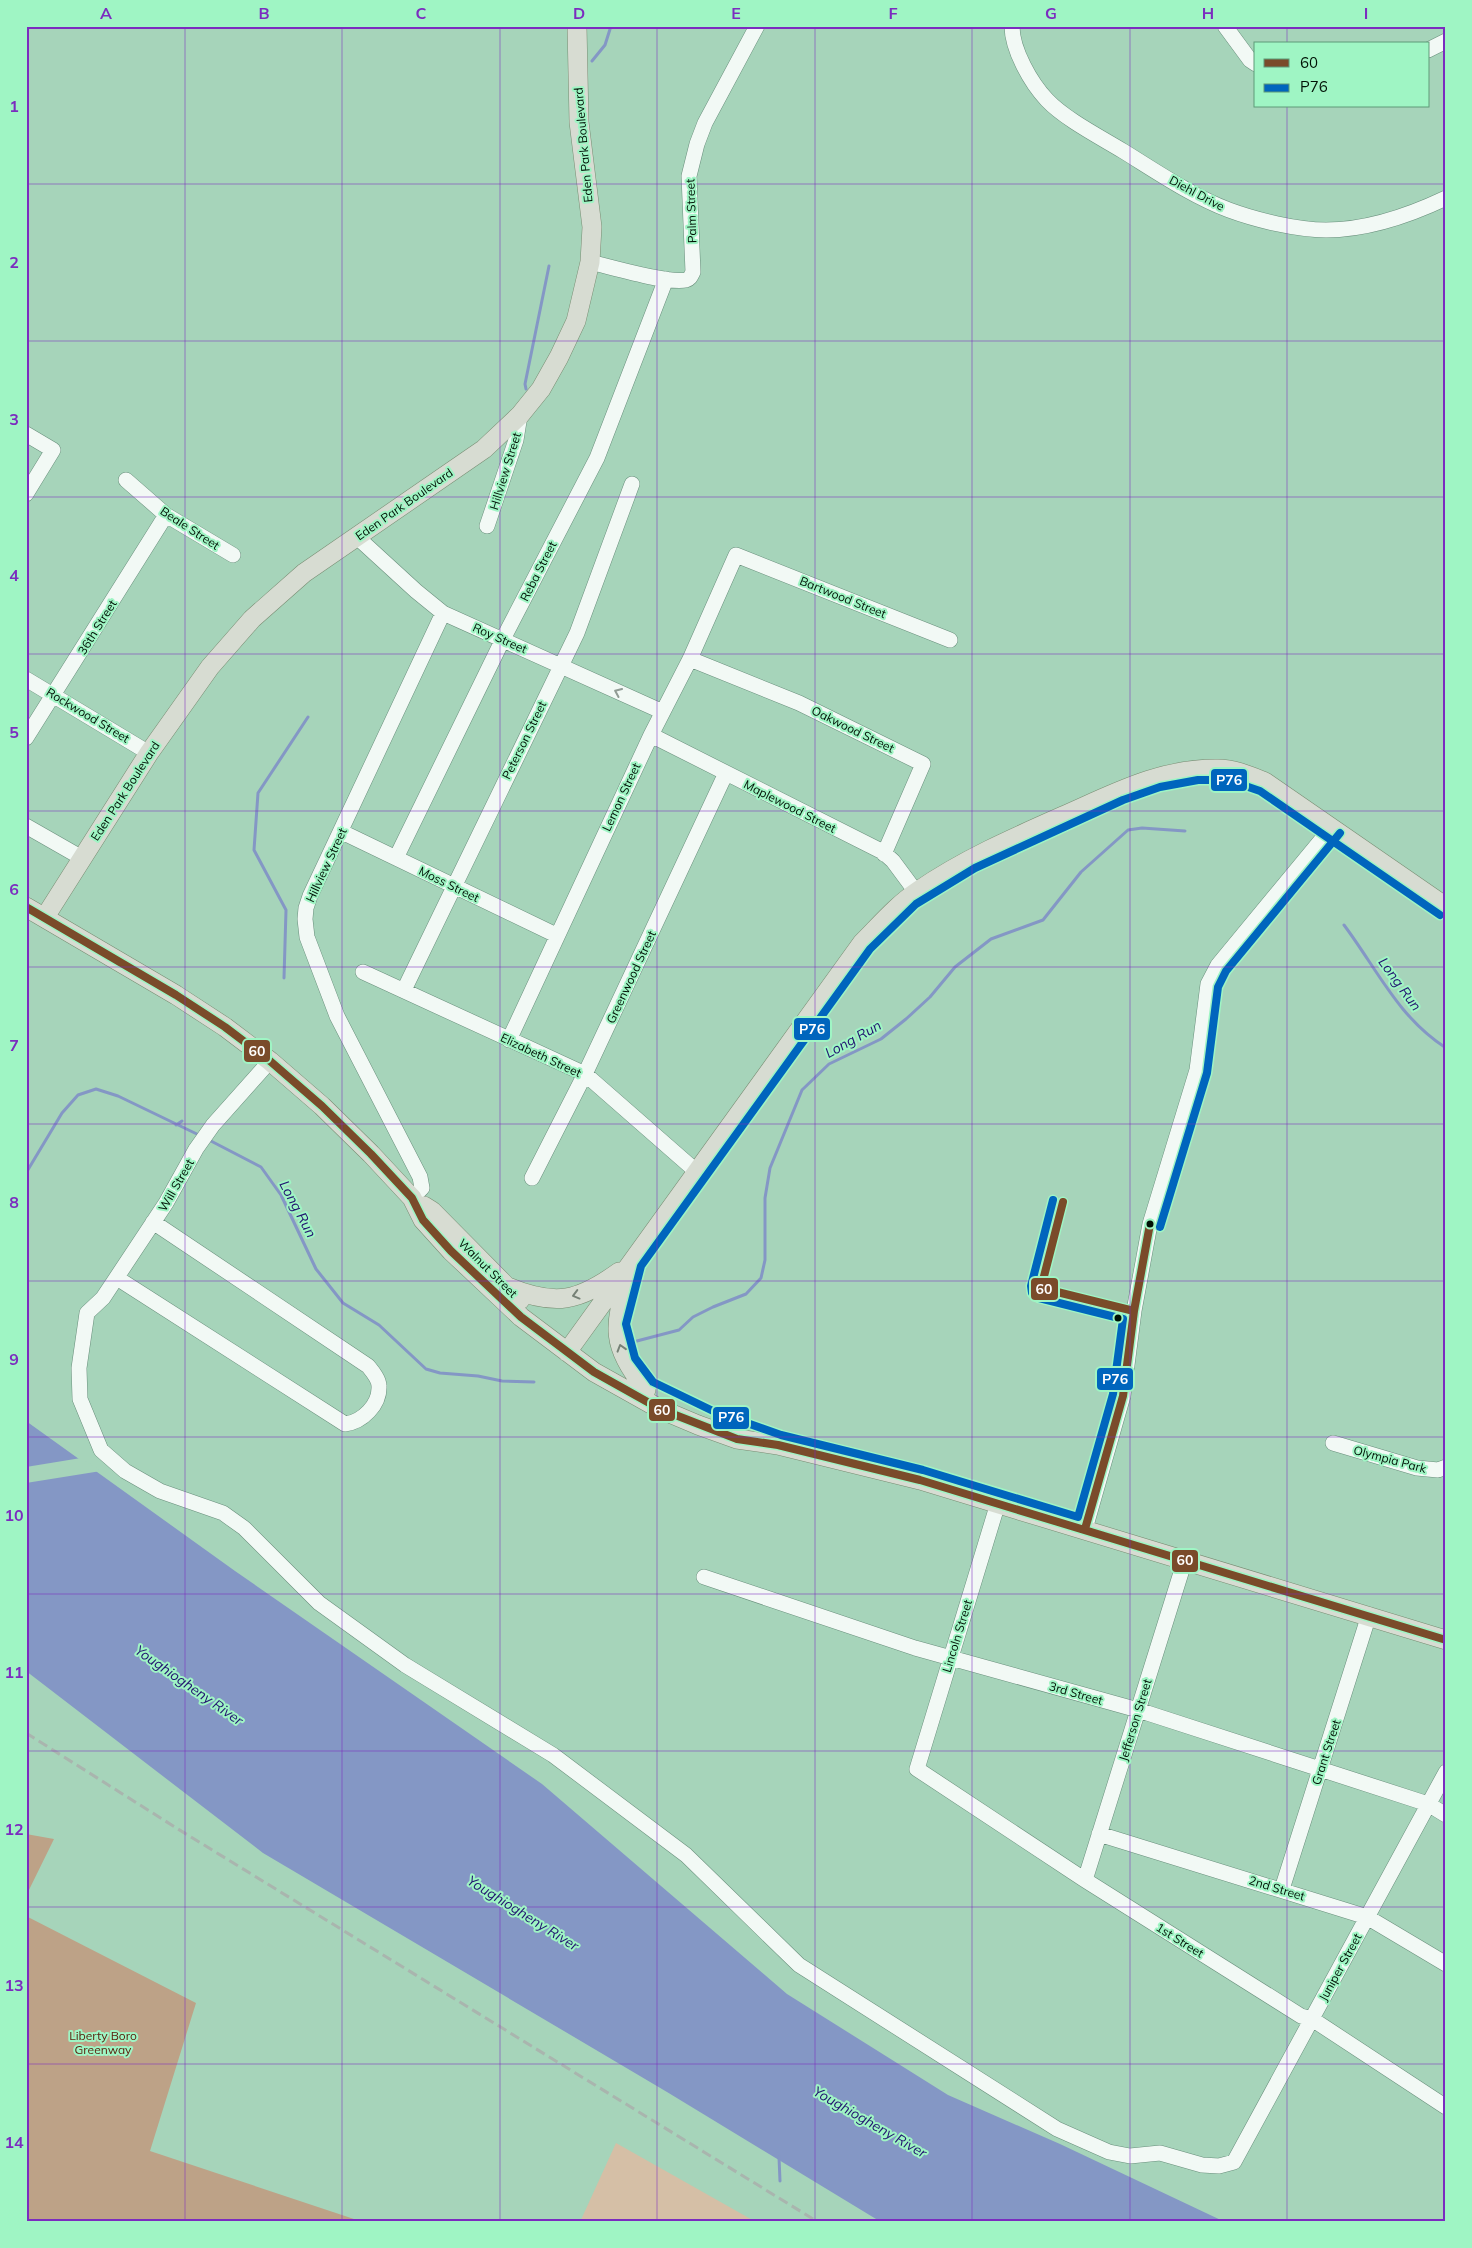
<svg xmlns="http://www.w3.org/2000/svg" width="1472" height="2248" font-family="Mulish,sans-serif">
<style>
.green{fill:#d5bfa6}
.forest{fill:#bda287}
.water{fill:#8497c5}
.pier{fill:#a6d4ba}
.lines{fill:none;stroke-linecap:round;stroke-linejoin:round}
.stream{stroke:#8497c5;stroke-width:3}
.minor-casing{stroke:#698f7c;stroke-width:16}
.major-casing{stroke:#788c72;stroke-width:20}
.minor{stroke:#f2f9f5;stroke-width:15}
.major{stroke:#d7dcd2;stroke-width:19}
.rail{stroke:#a9b5ae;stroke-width:3;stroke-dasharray:10 5;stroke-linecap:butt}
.bus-1-casing{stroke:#9ff5c4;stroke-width:11}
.bus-2-casing{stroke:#9ff5c4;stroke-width:11}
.bus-1{stroke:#7a4b2a;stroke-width:8}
.bus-2{stroke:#0065bd;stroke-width:8}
.oneway{stroke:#919c95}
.oneway2{stroke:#768176}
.grid{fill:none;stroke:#7b2cbf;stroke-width:1;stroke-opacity:0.55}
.bus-dot{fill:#001105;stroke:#9ff5c4;stroke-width:2}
.labels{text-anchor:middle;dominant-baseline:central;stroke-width:4;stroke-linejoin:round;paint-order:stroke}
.street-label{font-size:12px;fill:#001105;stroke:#9ff5c4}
.park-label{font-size:12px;fill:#59210e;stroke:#9ff5c4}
.water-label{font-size:14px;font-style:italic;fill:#21136f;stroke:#9ff5c4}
.line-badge{stroke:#9ff5c4;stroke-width:2}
.badge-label{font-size:14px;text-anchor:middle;font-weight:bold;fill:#fff}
.neatline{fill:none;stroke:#7b2cbf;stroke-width:2}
.grid-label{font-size:16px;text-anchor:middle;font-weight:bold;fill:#7b2cbf}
</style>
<rect width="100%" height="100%" fill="#a6d4ba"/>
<!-- green -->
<path class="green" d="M 616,2143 L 756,2222 L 580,2222 Z"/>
<!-- forest -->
<path class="forest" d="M 26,1834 L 54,1839 L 26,1896 Z
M 26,1916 L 196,2003 L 150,2151 L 363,2222 L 26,2222 Z"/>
<!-- water -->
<path class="water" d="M 26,1421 L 235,1571 L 542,1784 L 787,1994 L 948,2095 L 1060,2144 L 1225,2222 L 881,2222 L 667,2092 L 263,1853 L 26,1671 Z"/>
<!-- pier -->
<path class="pier" d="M 81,1458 L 101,1471 L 26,1483 L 26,1467 Z"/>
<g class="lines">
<!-- stream -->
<path class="stream" d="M 592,61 L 605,45 L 611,26
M 526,389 L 525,384 L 549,266
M 1344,925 C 1377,969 1398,1017 1446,1048
M 284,978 L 286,910 L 254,850 L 258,793 L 308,717
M 176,1125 L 182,1121
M 209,1140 L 261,1167 L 281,1195 L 316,1269 L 343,1303 L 379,1325 L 426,1369 L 440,1373 L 478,1376 L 502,1381 L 534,1382
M 26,1173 L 62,1113 L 78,1095 L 96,1089 L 118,1096 L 201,1136
M 633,1342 L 679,1330 L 693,1317 L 713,1307 L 746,1294 L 761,1278 L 765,1260 L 765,1198 L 770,1168 L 802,1090 L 829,1064 L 881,1039 L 906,1019 L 930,997 L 955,967 L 991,939 L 1043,920 L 1081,872 L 1128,830 L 1142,828 L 1185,831
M 779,2157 L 780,2181"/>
<defs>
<path id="minor" d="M 1012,26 C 1012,50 1031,83 1047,100 C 1065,119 1100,137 1123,151 C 1157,172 1192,196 1229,210 C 1256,220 1297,230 1326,230 C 1368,230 1408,216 1446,198
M 1225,26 L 1250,60 L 1256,64
M 1428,50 L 1446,41
M 590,262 C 610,267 668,284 686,280 C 690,279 691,276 693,272 L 689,176 L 697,144 L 705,123 L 757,26
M 26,434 L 53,450 L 26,494
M 126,480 L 166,515 L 233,555
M 487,526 L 516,440 L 520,415
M 357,537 L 416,591 L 443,613 L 663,712
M 690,659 L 799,703 L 923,764 L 884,854
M 26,679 L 149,753
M 651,735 L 883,852 L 893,861 L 916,892
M 26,738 L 166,515
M 26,826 L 82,858
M 342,832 L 556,935
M 396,858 L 503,639 L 597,458 L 666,279
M 363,972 L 585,1074 L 697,1172
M 404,990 L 577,633 L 632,484
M 509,1040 L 651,735 L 690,659 L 736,555 L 950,640
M 270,1061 L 213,1125 L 196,1149 L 166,1203 L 103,1298 L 87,1313 L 79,1368 L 80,1399 L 101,1450 L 125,1471 L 160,1491 L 223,1513 L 244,1528 L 319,1603 L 405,1665 L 553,1755 L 686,1855 L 799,1965 L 1057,2129 L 1109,2152 L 1130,2156 L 1160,2153 L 1202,2165 L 1219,2166 L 1234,2162 L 1446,1772
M 532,1178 L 585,1074 L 726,773
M 412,1198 L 422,1188 L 420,1177 L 337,1016 L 307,937 L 305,919 L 306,908 L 310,896 L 443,613
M 117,1278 L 345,1424 C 362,1422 380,1405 379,1386 C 379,1379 372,1371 368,1366 L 153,1222
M 1333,1443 L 1417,1468 L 1438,1470 L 1446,1467
M 998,1503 L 917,1769 L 1085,1880 L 1301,2016 L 1312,2019 L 1446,2107
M 1085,1529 L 1123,1396 L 1134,1311 L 1150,1224 L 1197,1070 L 1208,984 L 1218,965 L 1332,827
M 704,1577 L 915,1648 L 1138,1710 L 1428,1804 L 1446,1815
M 1099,1834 L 1367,1917 L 1446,1964
M 1085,1880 L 1185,1560
M 1282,1889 L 1369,1615"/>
<path id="major" d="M 26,907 L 176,995 L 225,1027 L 270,1061 L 322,1106 L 371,1154 L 412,1198 L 423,1220 L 451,1251 L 521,1317 L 594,1372 L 660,1409 L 698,1425 L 737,1439 L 778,1445 L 920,1480 L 1446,1640
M 45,917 L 149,753 L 210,667 L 252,619 L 304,573 L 484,449 L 520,415 L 541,389 L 559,357 L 576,321 L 590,262 L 592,227 L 579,122 L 577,26
M 424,1206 L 432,1211 L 520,1300
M 629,1275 C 613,1330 611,1343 646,1390
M 508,1287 C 556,1307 579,1301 619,1272
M 567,1352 L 862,943 C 880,925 897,905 918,891 C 963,860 1013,838 1063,816 C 1113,794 1161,768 1218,769 C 1234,769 1250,776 1265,782 L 1446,907"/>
</defs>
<!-- minor casing -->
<use href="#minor" class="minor-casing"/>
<!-- major casing -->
<use href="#major" class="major-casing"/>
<!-- minor -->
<use href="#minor" class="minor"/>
<!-- major -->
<use href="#major" class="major"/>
<!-- rail -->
<path class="rail" d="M 26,1733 L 178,1829 L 818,2222"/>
<defs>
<path id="bus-1" d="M 26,907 L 176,995 L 225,1027 L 270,1061 L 322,1106 L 371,1154 L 412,1198 L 423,1220 L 451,1251 L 521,1317 L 594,1372 L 660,1409 L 737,1439 L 778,1445 L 920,1480 L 1446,1640
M 1063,1202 L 1041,1288 L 1134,1311
M 1085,1529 L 1123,1396 L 1134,1311 L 1150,1224"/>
<path id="bus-2" d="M 1053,1200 L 1031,1286 L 1032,1293 L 1039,1298 L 1123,1319 L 1113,1394 L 1078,1517 L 923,1470 L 781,1435 L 713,1411 L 653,1382 L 635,1358 L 626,1324 L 641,1266 L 870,949 L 916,904 L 975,868 L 1123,800 L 1160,787 L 1198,780 L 1228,780 L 1260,791 L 1440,915
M 1160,1227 L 1207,1073 L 1218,987 L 1226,971 L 1340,833"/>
</defs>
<!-- bus-1 casing -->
<use href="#bus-1" class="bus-1-casing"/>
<!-- bus-2 casing -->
<use href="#bus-2" class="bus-2-casing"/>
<!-- bus-1 -->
<use href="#bus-1" class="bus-1"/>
<!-- bus-2 -->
<use href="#bus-2" class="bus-2"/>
</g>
<!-- one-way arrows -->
<defs><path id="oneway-chevron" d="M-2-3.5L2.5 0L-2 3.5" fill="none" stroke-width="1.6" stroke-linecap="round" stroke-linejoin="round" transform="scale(1.25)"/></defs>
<use class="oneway" href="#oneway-chevron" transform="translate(618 692) rotate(-156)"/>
<g class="oneway2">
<use href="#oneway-chevron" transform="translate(576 1295) rotate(165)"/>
<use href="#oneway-chevron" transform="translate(621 1348) rotate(-107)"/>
</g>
<!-- grid -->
<path class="grid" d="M 185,26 L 185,2222M 342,26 L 342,2222M 500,26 L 500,2222M 657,26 L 657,2222M 815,26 L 815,2222M 972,26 L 972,2222M 1130,26 L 1130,2222M 1287,26 L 1287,44M 1287,106 L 1287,2222M 26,184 L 1446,184M 26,341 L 1446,341M 26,497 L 1446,497M 26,654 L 1446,654M 26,811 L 1446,811M 26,967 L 1446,967M 26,1124 L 1446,1124M 26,1281 L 1446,1281M 26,1437 L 1446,1437M 26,1594 L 1446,1594M 26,1751 L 1446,1751M 26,1907 L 1446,1907M 26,2064 L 1446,2064"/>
<!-- markers -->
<g class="bus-dot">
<circle cx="1150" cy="1224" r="4.5"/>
<circle cx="1118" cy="1318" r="4.5"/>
</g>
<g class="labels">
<!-- street labels -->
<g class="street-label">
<text transform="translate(583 145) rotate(-95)">Eden Park Boulevard</text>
<text transform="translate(1197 193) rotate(28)">Diehl Drive</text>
<text transform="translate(691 211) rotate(-92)">Palm Street</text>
<text transform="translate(505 471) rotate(-73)">Hillview Street</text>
<text transform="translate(404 504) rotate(-35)">Eden Park Boulevard</text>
<text transform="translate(190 528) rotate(33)">Beale Street</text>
<text transform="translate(538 571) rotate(-63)">Reba Street</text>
<text transform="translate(843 597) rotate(22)">Bartwood Street</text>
<text transform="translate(97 627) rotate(-58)">36th Street</text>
<text transform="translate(500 638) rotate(24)">Roy Street</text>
<text transform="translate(88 715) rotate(31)">Rockwood Street</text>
<text transform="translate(853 729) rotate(26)">Oakwood Street</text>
<text transform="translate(524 740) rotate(-64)">Peterson Street</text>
<text transform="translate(125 791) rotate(-57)">Eden Park Boulevard</text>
<text transform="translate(621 797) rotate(-65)">Lemon Street</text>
<text transform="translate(790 806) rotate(27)">Maplewood Street</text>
<text transform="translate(326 865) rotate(-65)">Hillview Street</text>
<text transform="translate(449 884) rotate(26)">Moss Street</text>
<text transform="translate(631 977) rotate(-65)">Greenwood Street</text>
<text transform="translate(541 1055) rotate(25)">Elizabeth Street</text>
<text transform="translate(176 1185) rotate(-60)">Will Street</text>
<text transform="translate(488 1268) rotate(45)">Walnut Street</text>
<text transform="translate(1390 1459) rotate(15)">Olympia Park</text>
<text transform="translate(957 1636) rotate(-73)">Lincoln Street</text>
<text transform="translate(1076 1693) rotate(16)">3rd Street</text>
<text transform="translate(1135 1720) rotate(-73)">Jefferson Street</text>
<text transform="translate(1326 1752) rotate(-72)">Grant Street</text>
<text transform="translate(1277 1888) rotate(17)">2nd Street</text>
<text transform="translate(1180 1940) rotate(32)">1st Street</text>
<text transform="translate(1340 1967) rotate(-61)">Juniper Street</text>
</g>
<!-- park labels -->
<g class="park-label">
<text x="103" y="2035">Liberty Boro<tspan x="103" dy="14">Greenway</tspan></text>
</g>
<!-- water labels -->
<g class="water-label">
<text transform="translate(1400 984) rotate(54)">Long Run</text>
<text transform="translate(853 1039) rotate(-29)">Long Run</text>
<text transform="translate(298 1209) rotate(62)">Long Run</text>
<text transform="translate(189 1685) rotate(35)">Youghiogheny River</text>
<text transform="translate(523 1913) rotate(32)">Youghiogheny River</text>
<text transform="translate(870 2122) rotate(30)">Youghiogheny River</text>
</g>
</g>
<g class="line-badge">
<rect x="1210" y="768" width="38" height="24" rx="5" fill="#0065bd"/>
<rect x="793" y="1017" width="38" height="24" rx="5" fill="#0065bd"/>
<rect x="243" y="1039" width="28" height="24" rx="5" fill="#7a4b2a"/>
<rect x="1030" y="1277" width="29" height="24" rx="5" fill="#7a4b2a"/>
<rect x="1096" y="1367" width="38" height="24" rx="5" fill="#0065bd"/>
<rect x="648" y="1398" width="28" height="24" rx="5" fill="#7a4b2a"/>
<rect x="712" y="1406" width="38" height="24" rx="5" fill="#0065bd"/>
<rect x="1171" y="1549" width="28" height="24" rx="5" fill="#7a4b2a"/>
</g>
<g class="badge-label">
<text x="1229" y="785">P76</text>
<text x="812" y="1034">P76</text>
<text x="257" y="1056">60</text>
<text x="1044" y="1294">60</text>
<text x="1115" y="1384">P76</text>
<text x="662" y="1415">60</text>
<text x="731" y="1422">P76</text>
<text x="1185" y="1565">60</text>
</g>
<!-- border -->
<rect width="1472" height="2248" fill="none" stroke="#9ff5c4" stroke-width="55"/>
<!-- legend -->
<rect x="1254" y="42" width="175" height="65" fill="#9ff5c4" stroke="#5f9a78"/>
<rect x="1264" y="59" width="25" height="8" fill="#7a4b2a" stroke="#5f9a78"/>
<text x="1300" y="68" font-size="15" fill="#001105">60</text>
<rect x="1264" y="84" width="25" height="8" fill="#0065bd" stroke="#5f9a78"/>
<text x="1300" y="92" font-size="15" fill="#001105">P76</text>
<rect x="28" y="28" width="1416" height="2192" class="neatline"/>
<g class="grid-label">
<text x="106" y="19">A</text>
<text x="264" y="19">B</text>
<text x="421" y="19">C</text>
<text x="579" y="19">D</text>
<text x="736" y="19">E</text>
<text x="893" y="19">F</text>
<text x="1051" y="19">G</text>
<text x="1208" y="19">H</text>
<text x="1366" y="19">I</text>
<text x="14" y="112">1</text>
<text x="14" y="268">2</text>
<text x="14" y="425">3</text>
<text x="14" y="581">4</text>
<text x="14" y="738">5</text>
<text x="14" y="895">6</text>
<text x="14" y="1051">7</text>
<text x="14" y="1208">8</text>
<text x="14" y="1365">9</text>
<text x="14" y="1521">10</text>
<text x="14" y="1678">11</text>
<text x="14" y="1835">12</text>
<text x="14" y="1991">13</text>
<text x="14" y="2148">14</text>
</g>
</svg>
